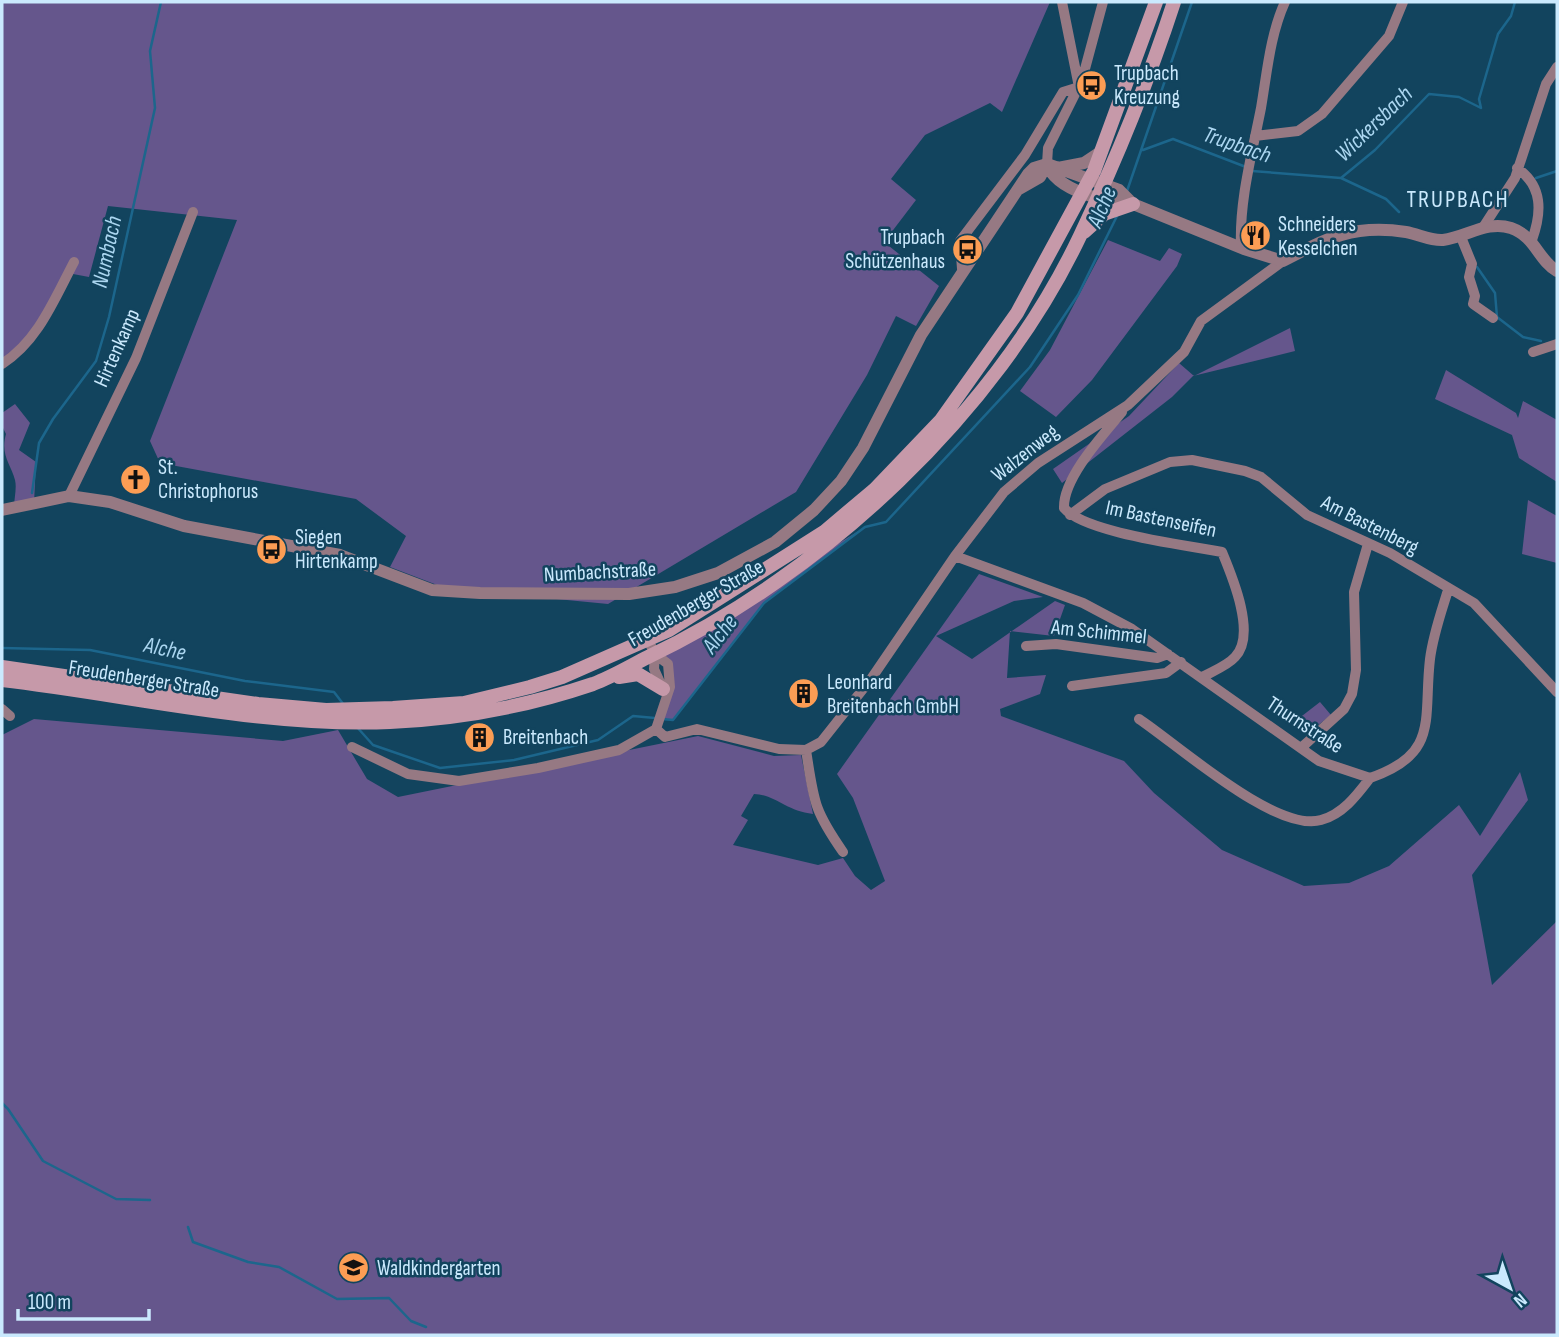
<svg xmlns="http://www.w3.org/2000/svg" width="1559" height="1337" font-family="'Sofia Sans Condensed',sans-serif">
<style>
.green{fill:#65568c}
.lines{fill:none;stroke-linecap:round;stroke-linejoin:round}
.stream{stroke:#1c668c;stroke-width:2.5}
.minor{stroke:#967983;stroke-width:10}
.tertiary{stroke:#967983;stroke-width:12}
.secondary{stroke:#c699a9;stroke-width:14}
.labels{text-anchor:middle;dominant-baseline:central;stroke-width:5;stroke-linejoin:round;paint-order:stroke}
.poi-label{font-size:21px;fill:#cae9fd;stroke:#12445e;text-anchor:start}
.street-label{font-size:21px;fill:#cae9fd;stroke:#12445e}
.water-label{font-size:23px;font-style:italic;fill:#abd6f0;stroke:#12445e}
.quarter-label{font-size:24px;letter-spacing:2px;fill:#cae9fd;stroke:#12445e}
</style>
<rect width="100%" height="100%" fill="#12445e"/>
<!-- green -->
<path class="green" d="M 2,2 L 1050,2 L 1002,112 L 990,103 L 925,135 L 891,179 L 916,200 L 884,242 L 939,286 L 916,326 L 896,316 L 867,375 L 796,492 L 608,604 L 445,588 L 390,567 L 406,536 L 356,499 L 160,463 L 150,441 L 237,220 L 108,206 L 89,277 L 73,274 L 42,323 L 2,364 Z
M 1108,240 L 1160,261 L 1169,248 L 1182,254 L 1177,266 L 1092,380 L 1056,417 L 1020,391 L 1050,350 Z
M 1290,328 L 1295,351 L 1193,376 L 1172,397 L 1062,483 L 1053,469 L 1129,416 L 1179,363 L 1194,376 Z
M 1446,370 L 1516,413 L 1518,418 L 1523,401 L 1557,420 L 1557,482 L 1519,458 L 1512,435 L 1435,399 Z
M 15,404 L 30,423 L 19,450 L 36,462 L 34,503 L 14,508 C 14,499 17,488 15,480 C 11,464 0,455 6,434 L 2,426 L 2,413 Z
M 1528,500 L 1557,516 L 1557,563 L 1522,554 Z
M 865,527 L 764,603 L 673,720 L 658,719 L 667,694 L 663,658 L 677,643 Z
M 979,574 L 1043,597 L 1014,601 L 936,636 L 972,659 L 1055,601 L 1065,605 L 1054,636 L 1010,631 L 1007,678 L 1046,675 L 1040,694 L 1000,709 L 1001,716 L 1124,761 L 1154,793 L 1222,850 L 1304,886 L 1349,883 L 1389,866 L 1459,805 L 1480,836 L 1520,772 L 1528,800 L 1472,875 L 1492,985 L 1557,921 L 1557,1335 L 2,1335 L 2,735 L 34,719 L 283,741 L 338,730 L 367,779 L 398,797 L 698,736 L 774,756 L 801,755 L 813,814 C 786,811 776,795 754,794 L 741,816 L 748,820 L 733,845 L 818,865 L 843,858 L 855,876 L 871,890 L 885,881 L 853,798 L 837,774 Z
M 1320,702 L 1331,715 L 1308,733 L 1298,719 Z"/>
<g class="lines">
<!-- stream -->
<path class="stream" d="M 1143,150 L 1173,139 L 1246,167
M 1252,171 L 1341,178 L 1386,199 L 1399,212
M 1341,178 L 1375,150 L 1429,94 L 1459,97 L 1481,108 L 1479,99 L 1498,34 L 1511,16 L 1515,2
M 1536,178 L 1557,171
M 1127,191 L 1192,2
M 1477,267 L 1495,293 L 1497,317 L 1523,337 L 1541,341
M 32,493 L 39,443 L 53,419 L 96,361 L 109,317 L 155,108 L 150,51 L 161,2
M 2,648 L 90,650 L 245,681 L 334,692 L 344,705
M 662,719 L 673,720 L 764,603 L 865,527 L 886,522 L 1030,367 L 1078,295 L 1117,216
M 356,726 L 373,745 L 440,768 L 514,760 L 598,740 L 633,716 L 655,718
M 2,1103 L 8,1109 L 43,1161 L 116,1199 L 150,1200
M 188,1227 L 193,1242 L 248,1262 L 279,1267 L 337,1299 L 389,1298 L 411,1321 L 426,1327"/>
<!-- minor -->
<path class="minor" d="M 1062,2 L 1079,87
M 1255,136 L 1298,131 L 1322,114 L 1389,36 L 1403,2
M 1047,164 L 1048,148 L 1082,80 L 1103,2
M 1517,168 C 1543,186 1542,212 1532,240
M 1484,226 L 1515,178 L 1546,84 L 1557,67
M 1461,237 L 1472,264 L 1469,277 L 1475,296 L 1473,304 L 1493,318
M 1241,248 C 1239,201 1252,154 1261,108 C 1267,73 1270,35 1285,2
M 962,269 L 960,241 L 1025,155 L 1063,92 L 1079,87
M 1533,352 L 1557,344
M 2,364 C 38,341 54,300 74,262
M 1122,412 C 1103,435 1063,478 1064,508 C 1085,533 1187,545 1222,552 C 1232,576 1257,635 1235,657 C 1227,666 1213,671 1202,677
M 69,496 L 136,358 L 193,212
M 1070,515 L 1105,489 L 1170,462 L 1192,460 L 1245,471 L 1261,477 L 1307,515 L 1390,553 L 1474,603 L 1557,692
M 955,556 L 1083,603 L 1132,629 L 1319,761 L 1370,778 C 1440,754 1423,719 1430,659 C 1433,635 1441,613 1448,590
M 1026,646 L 1056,644 L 1157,658 L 1168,654
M 655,654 L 654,669 L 664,691
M 1072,686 L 1166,673 L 1181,662
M 2,709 L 10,716
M 1139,719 C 1178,745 1276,833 1321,820 C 1343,814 1357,795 1370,778
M 656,729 L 665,737 L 697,729 L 779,749 L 806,750 L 821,742 L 871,679 L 955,556 L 1004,492 L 1038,463 L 1128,405 L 1184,352 L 1201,321 L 1283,261
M 352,747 L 408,774 L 459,781 L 538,768 L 619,750 L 656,729 L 670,687 L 668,664 L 655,654 L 648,640
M 1301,748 L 1344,709 L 1352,694 L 1356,670 L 1354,592 L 1368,544
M 806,750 C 814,801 813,809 843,852"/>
<!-- tertiary -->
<path class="tertiary" d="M 1047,164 C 1056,191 1108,203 1133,204 L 1244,249 L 1283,261 C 1327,238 1354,224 1406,232 C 1418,234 1431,241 1443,240 C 1467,237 1487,220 1511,228 C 1535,236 1538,260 1557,271
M 1047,164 L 1119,190 L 1133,204
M 1058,168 L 1084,163 L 1102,151
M 1019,189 L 1040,177 L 1047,164
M 2,510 L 69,496 L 110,502 L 184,526 L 340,555 L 432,590 L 480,593 L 629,594 L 675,587 L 718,573 L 775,542 L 814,510 L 841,481 L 863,448 L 921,335 L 1028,174 L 1034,168 L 1047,164"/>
<!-- secondary -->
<path class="secondary" d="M 1084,232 L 1104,214 L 1133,204
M 2,667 L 258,704 L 326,710 L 393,708 L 464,703 L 530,687 L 562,677 L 669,630 L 824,532 L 875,489 L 941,420 L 1017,313 L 1094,171 L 1156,2
M 619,677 L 638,674 L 663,689
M 2,680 C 131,695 259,727 390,722 C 458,719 528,706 593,684 C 612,677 630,666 648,657 C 823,574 996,413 1080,236 C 1116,160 1148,82 1174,2"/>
</g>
<!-- icons -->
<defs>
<symbol id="bus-disc" viewBox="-11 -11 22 22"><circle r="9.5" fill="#fc9d54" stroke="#12445e"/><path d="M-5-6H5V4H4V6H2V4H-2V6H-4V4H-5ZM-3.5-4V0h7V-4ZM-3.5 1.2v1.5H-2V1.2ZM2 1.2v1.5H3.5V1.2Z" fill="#111"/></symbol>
<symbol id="restaurant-disc" viewBox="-11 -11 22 22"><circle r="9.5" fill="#fc9d54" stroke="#12445e"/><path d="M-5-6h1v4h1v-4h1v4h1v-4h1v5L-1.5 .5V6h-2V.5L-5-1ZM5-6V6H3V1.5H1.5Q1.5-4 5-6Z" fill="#111"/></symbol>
<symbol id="church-disc" viewBox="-11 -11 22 22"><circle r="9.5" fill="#fc9d54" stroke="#12445e"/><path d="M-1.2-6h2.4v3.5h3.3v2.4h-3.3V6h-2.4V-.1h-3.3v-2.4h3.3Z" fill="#111"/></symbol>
<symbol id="building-disc" viewBox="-11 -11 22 22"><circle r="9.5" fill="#fc9d54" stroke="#12445e"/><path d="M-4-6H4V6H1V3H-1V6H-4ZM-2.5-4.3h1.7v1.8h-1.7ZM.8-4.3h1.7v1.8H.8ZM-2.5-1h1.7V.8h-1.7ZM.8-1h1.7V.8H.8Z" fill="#111"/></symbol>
<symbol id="school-disc" viewBox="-11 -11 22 22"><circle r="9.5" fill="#fc9d54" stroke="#12445e"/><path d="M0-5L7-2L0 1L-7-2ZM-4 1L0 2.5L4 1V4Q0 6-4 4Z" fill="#111"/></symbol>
</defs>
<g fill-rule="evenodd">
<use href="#bus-disc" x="1074" y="68" width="35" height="35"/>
<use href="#restaurant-disc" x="1238" y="218" width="35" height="35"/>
<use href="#bus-disc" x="950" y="232" width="35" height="35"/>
<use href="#church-disc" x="118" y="462" width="35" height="35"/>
<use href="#bus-disc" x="254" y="532" width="35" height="35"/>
<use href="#building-disc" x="786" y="676" width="35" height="35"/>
<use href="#building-disc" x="462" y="720" width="35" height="35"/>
<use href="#school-disc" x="336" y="1250" width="35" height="35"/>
</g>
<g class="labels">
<!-- poi labels -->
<g class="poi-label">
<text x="1114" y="73">Trupbach<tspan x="1114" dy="24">Kreuzung</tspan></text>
<text x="1278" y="224">Schneiders<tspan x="1278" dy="24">Kesselchen</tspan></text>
<text x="945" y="237" text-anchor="end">Trupbach<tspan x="945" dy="24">Schützenhaus</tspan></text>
<text x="158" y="467">St.<tspan x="158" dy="24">Christophorus</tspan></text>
<text x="295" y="537">Siegen<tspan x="295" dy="24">Hirtenkamp</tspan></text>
<text x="827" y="682">Leonhard<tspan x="827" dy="24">Breitenbach GmbH</tspan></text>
<text x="503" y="737">Breitenbach</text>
<text x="377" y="1268">Waldkindergarten</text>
</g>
<!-- street labels -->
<g class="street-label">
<text transform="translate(117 348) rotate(-66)">Hirtenkamp</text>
<text transform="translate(1025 453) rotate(-38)">Walzenweg</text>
<text transform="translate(1161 519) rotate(12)">Im Bastenseifen</text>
<text transform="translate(1370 525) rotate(27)">Am Bastenberg</text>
<text transform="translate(600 572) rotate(-3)">Numbachstraße</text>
<text transform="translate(696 603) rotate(-30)">Freudenberger Straße</text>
<text transform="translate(1099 632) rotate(6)">Am Schimmel</text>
<text transform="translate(144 679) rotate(9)">Freudenberger Straße</text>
<text transform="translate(1305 725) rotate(33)">Thurnstraße</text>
</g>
<!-- water labels -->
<g class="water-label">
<text transform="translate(1374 124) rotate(-44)">Wickersbach</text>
<text transform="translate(1237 145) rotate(19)">Trupbach</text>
<text transform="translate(1102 207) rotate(-67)">Alche</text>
<text transform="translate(107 252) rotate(-78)">Numbach</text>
<text transform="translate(720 634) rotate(-52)">Alche</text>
<text transform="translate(165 649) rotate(12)">Alche</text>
</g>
<!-- quarter labels -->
<g class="quarter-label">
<text x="1458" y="199">TRUPBACH</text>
</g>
</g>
<!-- border -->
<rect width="1559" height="1337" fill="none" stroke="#cae9fd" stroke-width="7"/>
<!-- north arrow -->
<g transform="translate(1510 1288) rotate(140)" stroke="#12445e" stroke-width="5" paint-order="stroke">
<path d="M0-5L12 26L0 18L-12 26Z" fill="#cae9fd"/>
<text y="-10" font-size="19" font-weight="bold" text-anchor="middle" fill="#cae9fd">N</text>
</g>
<!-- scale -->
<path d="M18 1309v10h131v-10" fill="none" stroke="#cae9fd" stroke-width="3.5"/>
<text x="28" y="1309" font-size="21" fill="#cae9fd" stroke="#12445e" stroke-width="5" paint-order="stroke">100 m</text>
</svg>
